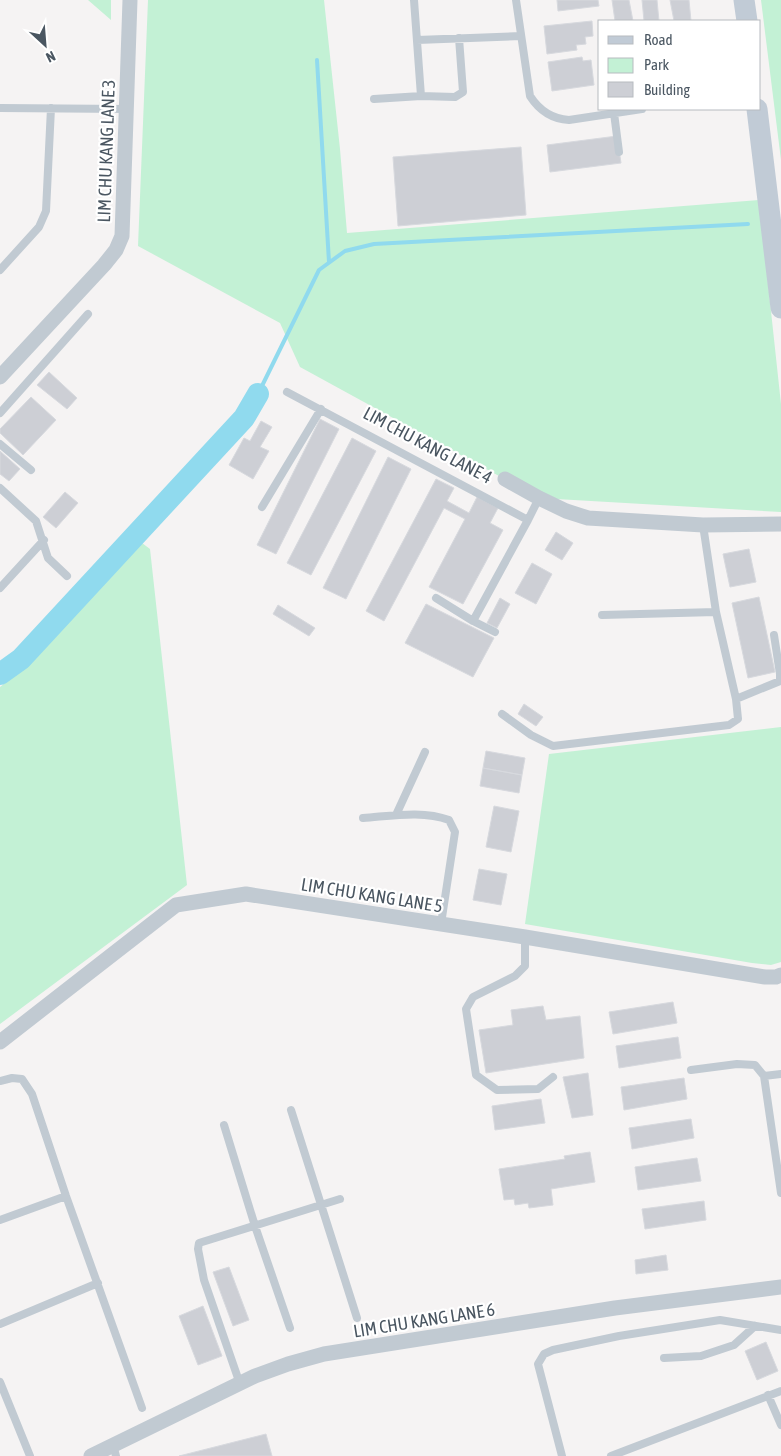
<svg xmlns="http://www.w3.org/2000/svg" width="781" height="1456" font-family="'Asap Condensed',sans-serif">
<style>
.green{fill:#c3f1d5}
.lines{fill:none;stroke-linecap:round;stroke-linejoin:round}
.stream{stroke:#90daee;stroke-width:4}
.river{stroke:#90daee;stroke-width:22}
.building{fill:#cdcfd5;stroke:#d7d9de}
.service{stroke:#c1cad2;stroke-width:8}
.minor{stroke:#c1cad2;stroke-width:15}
.secondary{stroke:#c1cbd6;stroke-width:21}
.labels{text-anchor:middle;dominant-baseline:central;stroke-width:4.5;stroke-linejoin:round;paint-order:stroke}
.street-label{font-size:18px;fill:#4a5661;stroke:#fff}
</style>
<rect width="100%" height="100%" fill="#f5f3f3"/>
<!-- green -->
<path class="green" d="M 88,0 L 111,0 L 111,20 Z
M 148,0 L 324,0 L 340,149 L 347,233 L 759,200 L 781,404 L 781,512 L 539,498 L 300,367 L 280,323 L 138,246 Z
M 761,0 L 781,0 L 781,160 Z
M 142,543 L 150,549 L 187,885 L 0,1024 L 0,687 L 23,669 Z
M 781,727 L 781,962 L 771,965 L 752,963 L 525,924 L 549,754 Z"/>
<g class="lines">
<!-- stream -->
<path class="stream" d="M 317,60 L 329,262
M 258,394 L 319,270 L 345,251 L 374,244 L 748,224"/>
<!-- river -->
<path class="river" d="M 0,674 L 21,659 L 244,418 L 258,394"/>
</g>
<!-- building -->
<path class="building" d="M 557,0 L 598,0 L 599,6 L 558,11 Z
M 612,0 L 629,0 L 633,21 L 615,21 Z
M 642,0 L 657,0 L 659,21 L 644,21 Z
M 670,0 L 689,0 L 691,21 L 674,21 Z
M 592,21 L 593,36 L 585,37 L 586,44 L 576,45 L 577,50 L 547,54 L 544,26 Z
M 582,57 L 583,61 L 591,60 L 594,85 L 552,91 L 548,62 Z
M 617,136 L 621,163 L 550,172 L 547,145 Z
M 521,147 L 526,215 L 398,226 L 393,157 Z
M 49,372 L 77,398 L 67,409 L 37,385 Z
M 31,397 L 56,420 L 23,455 L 0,433 L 0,429 Z
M 320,419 L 339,429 L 276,554 L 257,545 Z
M 261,421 L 272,427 L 260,447 L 269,451 L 253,479 L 229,465 L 244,438 L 250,441 Z
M 352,438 L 376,451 L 311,575 L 287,563 Z
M 0,451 L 20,469 L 9,481 L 0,474 Z
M 388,457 L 411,469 L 346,599 L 323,588 Z
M 436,479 L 454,488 L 447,501 L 469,513 L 477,497 L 498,508 L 490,523 L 503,530 L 463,604 L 429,587 L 465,519 L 444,508 L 384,621 L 366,611 Z
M 65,492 L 78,503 L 56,528 L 43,517 Z
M 556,532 L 573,543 L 562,560 L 545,550 Z
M 749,549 L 756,582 L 730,587 L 723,554 Z
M 532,563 L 552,574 L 536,604 L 515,593 Z
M 759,597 L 775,672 L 748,678 L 732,603 Z
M 500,598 L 510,604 L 497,628 L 487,623 Z
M 426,604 L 494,638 L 473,677 L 405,643 Z
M 278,605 L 315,628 L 309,636 L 273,614 Z
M 524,704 L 543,717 L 536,726 L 518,714 Z
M 486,751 L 525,758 L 522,775 L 483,768 Z
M 483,768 L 522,775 L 519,793 L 480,786 Z
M 494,806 L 519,811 L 511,852 L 486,847 Z
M 479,869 L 507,874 L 501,905 L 473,900 Z
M 673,1002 L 677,1023 L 613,1034 L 609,1012 Z
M 543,1006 L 546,1020 L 580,1016 L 584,1058 L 486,1073 L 479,1030 L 513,1025 L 511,1010 Z
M 678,1037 L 681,1058 L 619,1068 L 616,1046 Z
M 588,1073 L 593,1115 L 572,1118 L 563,1077 Z
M 684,1078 L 687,1099 L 624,1110 L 621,1087 Z
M 541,1099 L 545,1123 L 495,1130 L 492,1106 Z
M 691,1119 L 694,1138 L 632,1149 L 629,1128 Z
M 590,1152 L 595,1182 L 551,1189 L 553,1205 L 529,1208 L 528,1203 L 515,1205 L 514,1199 L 504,1200 L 499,1169 L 565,1159 L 564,1156 Z
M 697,1158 L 701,1181 L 638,1190 L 635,1167 Z
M 704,1201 L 706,1220 L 645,1229 L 642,1209 Z
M 666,1255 L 668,1270 L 636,1274 L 635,1260 Z
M 229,1267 L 249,1320 L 233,1326 L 213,1272 Z
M 203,1306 L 222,1356 L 198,1365 L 179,1316 Z
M 766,1342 L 778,1371 L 757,1380 L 745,1351 Z
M 266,1434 L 272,1456 L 179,1456 Z"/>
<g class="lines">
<!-- service -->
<path class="service" d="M 414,0 L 421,96
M 516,0 L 530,96 C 539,110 552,119 569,120 L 642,109
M 417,40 L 521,36
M 374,99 L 421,96 L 455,97 L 463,92 L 459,38
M 0,108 L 127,109
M 614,113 L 619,152
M 0,270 L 39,227 L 46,211 L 51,108
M 287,392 L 528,520 L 539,498
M 0,413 L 88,314
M 0,444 L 31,470
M 0,488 L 36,521 L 48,558 L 67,576
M 262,507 L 321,409
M 0,588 L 44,540
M 436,598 L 473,621 L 528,520
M 602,615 L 716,612
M 473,621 L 495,632
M 736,699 L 780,681 L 780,674 L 774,635
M 502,714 L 531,735 L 553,746 L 729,725 L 738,719 L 736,699 L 716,612 L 703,525
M 396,815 L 425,752
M 363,818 C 391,816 423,810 449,820 L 455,832 L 441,924
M 525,937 L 525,966 L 515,976 L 473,997 L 466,1009 L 476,1075 L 497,1090 L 538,1089 L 553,1077
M 691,1070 L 737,1064 L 755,1065 L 764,1076 L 781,1193
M 764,1076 L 781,1074
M 0,1081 L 12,1078 L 22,1079 L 32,1094 L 66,1196 L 142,1408
M 291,1110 L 357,1318
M 224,1125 L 255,1226 L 290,1328
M 0,1220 L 66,1196
M 0,1324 L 98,1283
M 664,1358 L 701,1356 L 734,1345 L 755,1326
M 0,1382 L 30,1456
M 240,1384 L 204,1280 L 198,1249 L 199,1243 L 340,1199
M 768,1395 L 781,1425
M 113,1445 L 116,1456
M 562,1456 L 538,1364 L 544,1354 L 553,1350 L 619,1336 L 720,1320 L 781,1330
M 611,1456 L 781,1391"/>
<!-- minor -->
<path class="minor" d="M 0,377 L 104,265 L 116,250 L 122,236 L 130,0
M 505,479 L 539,498 L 566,511 L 588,518 L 703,525 L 781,524
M 0,1042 L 176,905 L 246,894 L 525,937 L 765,977 L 776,977 L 781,975
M 91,1456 L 255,1376 L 288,1364 L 324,1354 L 615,1308 L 781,1287"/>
<!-- secondary -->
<path class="secondary" d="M 744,0 L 747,21
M 757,109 L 781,308"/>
</g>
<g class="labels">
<!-- street labels -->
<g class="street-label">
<text transform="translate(106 151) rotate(-88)">LIM CHU KANG LANE 3</text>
<text transform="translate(428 445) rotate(28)">LIM CHU KANG LANE 4</text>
<text transform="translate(372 895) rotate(9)">LIM CHU KANG LANE 5</text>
<text transform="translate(424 1320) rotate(-9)">LIM CHU KANG LANE 6</text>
</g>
</g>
<!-- legend -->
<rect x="598" y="20" width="162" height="90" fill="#ffffff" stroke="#b7bbc0"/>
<rect x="608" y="36" width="25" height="8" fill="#c1cbd6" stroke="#b7bbc0"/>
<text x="644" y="45" font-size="15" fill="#4a5661">Road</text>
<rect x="608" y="58" width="25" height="15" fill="#c3f1d5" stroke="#b7bbc0"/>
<text x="644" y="70" font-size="15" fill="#4a5661">Park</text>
<rect x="608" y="82" width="25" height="15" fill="#cdcfd5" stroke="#b7bbc0"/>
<text x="644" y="95" font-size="15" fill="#4a5661">Building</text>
<!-- north arrow -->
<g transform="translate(45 45) rotate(154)" stroke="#ffffff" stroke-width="4" paint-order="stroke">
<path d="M0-4L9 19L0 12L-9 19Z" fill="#4a5661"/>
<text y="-8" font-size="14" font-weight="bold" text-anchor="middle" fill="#4a5661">N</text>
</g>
</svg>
